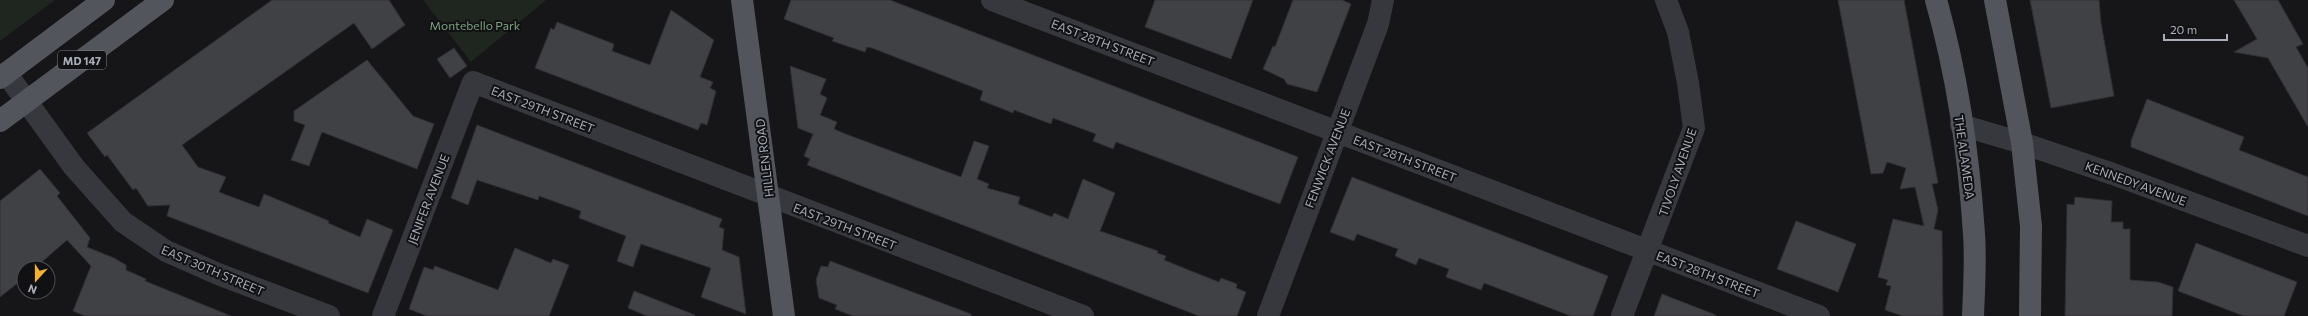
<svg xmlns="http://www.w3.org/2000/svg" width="2308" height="316" font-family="Commissioner,sans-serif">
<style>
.green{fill:#1e261f}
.building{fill:#404145;stroke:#303034}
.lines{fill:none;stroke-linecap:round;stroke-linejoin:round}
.minor{stroke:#37383d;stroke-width:22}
.major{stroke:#53555c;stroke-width:22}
.labels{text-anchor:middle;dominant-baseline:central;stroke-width:4;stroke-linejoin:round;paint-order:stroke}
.shield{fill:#111113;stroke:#7b7e86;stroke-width:1}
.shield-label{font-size:11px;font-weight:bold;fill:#a8adb8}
.park-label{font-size:12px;fill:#7fa381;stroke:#111113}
.street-label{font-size:12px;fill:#a8adb8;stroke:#111113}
</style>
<rect width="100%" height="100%" fill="#161618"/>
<!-- green -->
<path class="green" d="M 0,0 L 55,0 L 0,41 Z
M 423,0 L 546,0 L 471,62 Z"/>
<!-- building -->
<path class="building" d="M 272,0 L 389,0 L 405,25 L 372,49 L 354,23 L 182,145 L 198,167 L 226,177 L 219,192 L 240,200 L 259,207 L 264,194 L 329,221 L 328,223 L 360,237 L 367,219 L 393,230 L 368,293 L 167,216 L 170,205 L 148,206 L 136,188 L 133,190 L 107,155 L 105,157 L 87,133 Z
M 791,0 L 890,0 L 1298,157 L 1280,204 L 1116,142 L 1113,149 L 1093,141 L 1096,134 L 1053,118 L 1051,124 L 1014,110 L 1013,113 L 980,100 L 983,91 L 872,48 L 867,47 L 865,52 L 832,41 L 834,38 L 784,19 Z
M 1155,0 L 1253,0 L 1231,59 L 1145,27 Z
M 1293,0 L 1342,0 L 1351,4 L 1317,92 L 1287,84 L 1284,79 L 1263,69 L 1273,46 L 1275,47 Z
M 1838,0 L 1904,0 L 1938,183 L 1932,184 L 1938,210 L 1934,229 L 1942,231 L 1943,316 L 1903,316 L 1885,310 L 1891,286 L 1886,285 L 1888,280 L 1878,277 L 1893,219 L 1924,226 L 1915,187 L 1900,189 L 1906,168 L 1887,162 L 1883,173 L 1871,174 Z
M 2030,0 L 2099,0 L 2101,23 L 2114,96 L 2051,108 Z
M 2234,0 L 2278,0 L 2303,44 L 2296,47 L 2308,68 L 2308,127 L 2268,58 L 2234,52 L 2257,39 Z
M 671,10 L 714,40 L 700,77 L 713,82 L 710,88 L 716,91 L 707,125 L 701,123 L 698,130 L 535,68 L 551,28 L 554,30 L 557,22 L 614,44 L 612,51 L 650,65 Z
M 454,48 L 467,66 L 450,78 L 437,59 Z
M 367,60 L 413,116 L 434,124 L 417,169 L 322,132 L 309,166 L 291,160 L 305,125 L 294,121 L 294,111 Z
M 790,66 L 826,79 L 820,94 L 827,98 L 820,115 L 837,122 L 834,129 L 843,133 L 961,177 L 974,141 L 989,146 L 977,179 L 989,184 L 987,188 L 1020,197 L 1018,204 L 1052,217 L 1054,213 L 1068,219 L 1083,179 L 1115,193 L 1100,231 L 1158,251 L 1157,253 L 1166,256 L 1164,260 L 1191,271 L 1219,282 L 1221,278 L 1237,284 L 1236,288 L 1246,292 L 1237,316 L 1199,316 L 807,165 L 810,159 L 804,156 L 813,134 L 798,128 Z
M 2147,99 L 2244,137 L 2239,150 L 2308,177 L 2308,216 L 2131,147 L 2131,141 Z
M 477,125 L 722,219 L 719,227 L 724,229 L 722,250 L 739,257 L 746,314 L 701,297 L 711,268 L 641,244 L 633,267 L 617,261 L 626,236 L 579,218 L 581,211 L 539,196 L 538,200 L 477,180 L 468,205 L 451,198 Z
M 40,169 L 60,193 L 57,196 L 90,238 L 87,247 L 114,258 L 126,265 L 126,270 L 146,279 L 145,281 L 231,316 L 85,316 L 73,311 L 91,266 L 67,240 L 35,268 L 24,268 L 24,278 L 0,297 L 0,201 Z
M 1352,177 L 1608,276 L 1593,316 L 1571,316 L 1484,283 L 1481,290 L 1446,277 L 1449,269 L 1419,258 L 1416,265 L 1395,256 L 1398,249 L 1357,234 L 1354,241 L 1330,232 Z
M 2075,197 L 2112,201 L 2111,222 L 2123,222 L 2123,229 L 2130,229 L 2130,280 L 2158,282 L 2173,287 L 2172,316 L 2065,316 L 2067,204 L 2074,205 Z
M 1796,221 L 1856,244 L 1838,292 L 1777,269 Z
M 2196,243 L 2297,282 L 2284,316 L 2244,316 L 2178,291 Z
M 515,248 L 551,263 L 553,259 L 569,265 L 549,316 L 427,316 L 409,309 L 424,267 L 433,270 L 435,266 L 498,290 Z
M 830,261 L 971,314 L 971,316 L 853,316 L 835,309 L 837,305 L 819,298 L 816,280 L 821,266 L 828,267 Z
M 634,291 L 695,315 L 694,316 L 647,316 L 628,308 Z
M 1662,294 L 1716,315 L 1716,316 L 1654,316 Z"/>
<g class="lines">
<!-- minor -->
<path class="minor" d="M 992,0 L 1819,316
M 6,73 L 74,167 L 123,222 L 166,251 L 218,274 L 329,316
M 1961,125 L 2022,143 L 2113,174 L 2308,246
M 383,316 L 473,82 L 1083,316
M 1268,316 L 1378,24 L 1383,0
M 1622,316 L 1694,128 L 1688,83 L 1678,32 L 1666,0"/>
<!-- major -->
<path class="major" d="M 742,0 L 784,316
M 1936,0 C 1957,74 1969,157 1974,234 C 1976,261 1974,289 1973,316
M 1995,0 L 2022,143 L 2031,226 L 2030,316
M 0,78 L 104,0
M 0,121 L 163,0"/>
</g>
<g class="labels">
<!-- shield labels -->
<rect class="shield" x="58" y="51" width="48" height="18" rx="3"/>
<g class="shield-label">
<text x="82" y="60">MD 147</text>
</g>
<!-- park labels -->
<g class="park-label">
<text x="475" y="25">Montebello Park</text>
</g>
<!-- street labels -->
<g class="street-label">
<text transform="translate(1103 42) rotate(21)">EAST 28TH STREET</text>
<text transform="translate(543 109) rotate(21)">EAST 29TH STREET</text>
<text transform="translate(1965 157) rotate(82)">THE ALAMEDA</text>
<text transform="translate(764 158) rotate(-97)">HILLEN ROAD</text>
<text transform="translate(1327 158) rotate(-69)">FENWICK AVENUE</text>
<text transform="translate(1405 158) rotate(21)">EAST 28TH STREET</text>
<text transform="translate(1677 172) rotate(-71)">TIVOLY AVENUE</text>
<text transform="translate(2136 183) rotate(20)">KENNEDY AVENUE</text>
<text transform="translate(428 199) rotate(-69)">JENIFER AVENUE</text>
<text transform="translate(845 226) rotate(21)">EAST 29TH STREET</text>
<text transform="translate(213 270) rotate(23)">EAST 30TH STREET</text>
<text transform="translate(1708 274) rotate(21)">EAST 28TH STREET</text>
</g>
</g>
<!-- north arrow -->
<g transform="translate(36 280) rotate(201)"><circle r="19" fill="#111113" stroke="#4d4f55"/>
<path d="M0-3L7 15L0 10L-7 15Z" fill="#f2b134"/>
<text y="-6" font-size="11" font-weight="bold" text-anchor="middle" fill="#a8adb8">N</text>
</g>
<!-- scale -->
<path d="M2164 34v6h63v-6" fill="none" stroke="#a8adb8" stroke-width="2"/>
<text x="2170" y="34" font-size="12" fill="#a8adb8" stroke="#111113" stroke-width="3" paint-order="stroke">20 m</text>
</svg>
